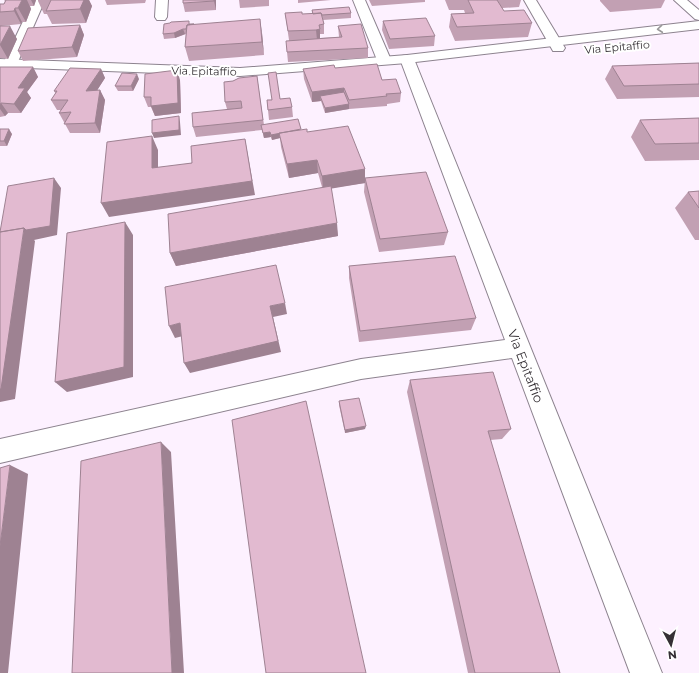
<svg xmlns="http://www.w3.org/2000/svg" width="699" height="673" font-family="Montserrat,sans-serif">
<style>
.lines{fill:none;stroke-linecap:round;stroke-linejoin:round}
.minor-casing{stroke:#8d838f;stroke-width:2}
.tertiary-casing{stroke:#8d838f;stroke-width:2}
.minor{fill:#fff;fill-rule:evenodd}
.tertiary{fill:#fff;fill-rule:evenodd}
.wall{fill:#c2a0b3}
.shaded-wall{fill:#9e8292}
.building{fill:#e2bad0;stroke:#9e8292}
.oneway{stroke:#9a989a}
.labels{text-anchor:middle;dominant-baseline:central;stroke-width:4;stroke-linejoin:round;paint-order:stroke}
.far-street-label{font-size:11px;fill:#353035;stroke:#fff}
.street-label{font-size:13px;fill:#353035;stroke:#fff}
</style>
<rect width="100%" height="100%" fill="#fdf1ff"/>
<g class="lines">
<defs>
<path id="minor" d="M 33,0 L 45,0 L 17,64 L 15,67 L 10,68 L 5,67 L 3,64 Z
M 156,0 L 168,0 L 167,17 L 165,20 L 157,20 L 155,17 Z
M 353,0 L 365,0 L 391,60 L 389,63 L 384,64 L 379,63 L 377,60 Z
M 524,0 L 536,0 L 565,48 L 563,51 L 553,51 Z
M 674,0 L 687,0 L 699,10 L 699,20 L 695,19 Z
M 407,55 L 412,56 L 414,59 L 662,673 L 630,673 L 512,358 L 361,379 L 0,463 L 0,439 L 361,359 L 505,340 L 400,59 L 402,56 Z"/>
<path id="tertiary" d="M 699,21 L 699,29 L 407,63 L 240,76 L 0,67 L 0,59 L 240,68 L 407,55 Z"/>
</defs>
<!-- minor casing -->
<use href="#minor" class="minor-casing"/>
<!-- tertiary casing -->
<use href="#tertiary" class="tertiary-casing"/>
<!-- minor -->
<use href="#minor" class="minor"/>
<!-- tertiary -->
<use href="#tertiary" class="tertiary"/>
</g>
<!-- wall -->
<path class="wall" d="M 4,0 L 36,0 L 34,6 L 30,6 L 31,9 L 26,22 L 22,22 L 21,24 L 1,26 L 17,39 L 8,59 L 0,58 L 0,4 L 4,4 L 5,1 Z
M 38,0 L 89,0 L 92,6 L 86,23 L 52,24 L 47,14 L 44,14 L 38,1 Z
M 105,0 L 146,0 L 145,3 L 107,5 Z
M 216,0 L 216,10 L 185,12 L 183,3 Z
M 239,0 L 269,0 L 269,6 L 240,8 Z
M 298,0 L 331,0 L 298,3 Z
M 369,0 L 425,0 L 425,2 L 372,6 Z
M 445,0 L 521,0 L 519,7 L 502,8 L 504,11 L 532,23 L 528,37 L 455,41 L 449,27 L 451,14 L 465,13 L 464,10 L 449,10 Z
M 600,0 L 665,0 L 661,8 L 610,12 L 600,1 Z
M 312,10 L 351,13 L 351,18 L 323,20 L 324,24 L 324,34 L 320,34 L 320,38 L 339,37 L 338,26 L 368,48 L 368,58 L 288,62 L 287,52 L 289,40 L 285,13 L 302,14 L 312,14 Z
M 383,21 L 435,36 L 434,46 L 389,49 L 382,30 Z
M 170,23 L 190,24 L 262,33 L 264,55 L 189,61 L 185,47 L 186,34 L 175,38 L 164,39 L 163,34 Z
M 80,25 L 84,35 L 77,57 L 23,61 L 18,51 Z
M 699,63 L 699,97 L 617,99 L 605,79 L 612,66 Z
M 0,67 L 33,67 L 38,77 L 27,92 L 31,98 L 21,113 L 8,113 L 5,116 L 0,117 Z
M 335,68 L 382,80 L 401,93 L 400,102 L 387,104 L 387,106 L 349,109 L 325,113 L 321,101 L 312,102 L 304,79 L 303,69 Z
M 101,69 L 105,78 L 97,90 L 100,90 L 105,100 L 100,133 L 70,133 L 59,113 L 61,110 L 57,110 L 51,100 L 56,94 L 54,91 Z
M 257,76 L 264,125 L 301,130 L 307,132 L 365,169 L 365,183 L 331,188 L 338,236 L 176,266 L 170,253 L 322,187 L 318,173 L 289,178 L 281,147 L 280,138 L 272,140 L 271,137 L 264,138 L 262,130 L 196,137 L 193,127 L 227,109 L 225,102 L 233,81 Z
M 139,79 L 133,91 L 118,91 L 115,86 Z
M 180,80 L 181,113 L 155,116 L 151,107 L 148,107 L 144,97 Z
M 280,99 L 292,107 L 293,117 L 269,120 L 267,100 Z
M 699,118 L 699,160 L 645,161 L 631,137 L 640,120 Z
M 0,129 L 12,134 L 7,146 L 0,146 Z
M 365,178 L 448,232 L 444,245 L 379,252 L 364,192 Z
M 699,191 L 699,240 L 695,240 L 675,208 L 688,192 Z
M 349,266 L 476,318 L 471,330 L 359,342 L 349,278 Z
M 410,380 L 511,429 L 502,439 L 490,440 L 560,673 L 468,673 L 407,392 Z
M 339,401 L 365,429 L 345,433 L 339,405 Z"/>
<!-- shaded-wall -->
<path class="shaded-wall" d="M 22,0 L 27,0 L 31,9 L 26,22 L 18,8 Z
M 31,0 L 36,0 L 34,6 Z
M 78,0 L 89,0 L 92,6 L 86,23 L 80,9 Z
M 214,0 L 216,0 L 216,10 L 214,1 Z
M 15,8 L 22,22 L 21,24 L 14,11 Z
M 260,19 L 262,33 L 264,55 L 262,42 Z
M 80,25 L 84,35 L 77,57 L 72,47 Z
M 10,26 L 17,39 L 8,59 L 0,45 Z
M 183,29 L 185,34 L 175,38 L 174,33 Z
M 320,29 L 320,38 L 317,40 L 316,30 Z
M 33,67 L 38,77 L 27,92 L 31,98 L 21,113 L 14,104 L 18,88 Z
M 101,69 L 105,78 L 91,100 L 86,91 Z
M 177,70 L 180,80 L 181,113 L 155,116 L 151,106 Z
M 137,74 L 139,79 L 133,91 L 131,86 Z
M 344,88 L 344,97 L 320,96 L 321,101 L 312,102 L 312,92 Z
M 100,90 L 105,100 L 100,133 L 95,123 Z
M 1,103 L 8,113 L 5,116 L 0,109 L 0,105 Z
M 349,104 L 349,109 L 325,113 L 325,108 Z
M 179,116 L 180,122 L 181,135 L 154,138 L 152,133 Z
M 9,129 L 12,134 L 7,146 L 4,141 Z
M 270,132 L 271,137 L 264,138 L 263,133 Z
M 279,133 L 280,138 L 272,140 L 271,135 Z
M 152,136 L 158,150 L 158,182 L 152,168 Z
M 245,139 L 255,195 L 109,217 L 101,203 Z
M 317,160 L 318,173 L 289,178 L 287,164 Z
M 365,169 L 365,183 L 323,190 L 322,176 Z
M 54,178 L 61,188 L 57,235 L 34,240 L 35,241 L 15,399 L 0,402 L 0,389 L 24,228 Z
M 125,222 L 133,235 L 133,377 L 67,392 L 55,382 Z
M 337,223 L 338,236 L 176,266 L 170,253 Z
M 285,303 L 287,314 L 273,317 L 281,352 L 190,373 L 184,363 L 270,306 Z
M 180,323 L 187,335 L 175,338 L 169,326 Z
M 366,426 L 365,429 L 345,433 L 345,430 Z
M 161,442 L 171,452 L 184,673 L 172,673 Z
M 10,465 L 28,474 L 8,673 L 0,673 L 0,546 Z"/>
<!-- building -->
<path class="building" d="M 6,0 L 22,0 L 18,8 L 15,8 L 14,11 L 0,12 L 0,4 L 4,4 Z
M 51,0 L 84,0 L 80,9 L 46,11 Z
M 183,0 L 214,0 L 214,1 L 183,3 Z
M 468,0 L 497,0 L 504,11 L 524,10 L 532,23 L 457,27 L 451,14 L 474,13 Z
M 349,7 L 351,13 L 322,15 L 321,13 L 313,14 L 312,10 Z
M 302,12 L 302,14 L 321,13 L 324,24 L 319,25 L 320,29 L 316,30 L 288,31 L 285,13 Z
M 426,18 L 435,36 L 390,39 L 383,21 Z
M 260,19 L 262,42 L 185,47 L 187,25 Z
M 189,21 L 189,24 L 194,24 L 187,25 L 186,29 L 183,29 L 174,33 L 163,34 L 164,24 L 170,23 L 171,22 Z
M 361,24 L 368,48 L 287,52 L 286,41 L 342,37 L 338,26 Z
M 80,25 L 72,47 L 18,51 L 28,28 Z
M 0,26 L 10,26 L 0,45 Z
M 699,63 L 699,84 L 624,86 L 612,66 Z
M 377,64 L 382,80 L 396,79 L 401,93 L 386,94 L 387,96 L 349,100 L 344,88 L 312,92 L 303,69 L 334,65 L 335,68 Z
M 0,67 L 33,67 L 18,88 L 25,88 L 14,104 L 1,103 L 0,105 Z
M 70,68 L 101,69 L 86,91 L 100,90 L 95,123 L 64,124 L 71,112 L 59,113 L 68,100 L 51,100 L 57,91 L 54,91 Z
M 177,70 L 178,103 L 151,106 L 151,97 L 144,97 L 145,74 Z
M 276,72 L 280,99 L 290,98 L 292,107 L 268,110 L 267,100 L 272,100 L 268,73 Z
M 122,73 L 137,74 L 131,86 L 115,86 Z
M 257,76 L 263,120 L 193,127 L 192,113 L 242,108 L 241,101 L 225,102 L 224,82 L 233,81 L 239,78 Z
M 344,92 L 349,104 L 325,108 L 320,96 Z
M 179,116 L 179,130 L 152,133 L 152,120 Z
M 699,118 L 699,143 L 655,144 L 640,120 Z
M 298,119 L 301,129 L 271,135 L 270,132 L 263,133 L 261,125 Z
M 348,126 L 365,169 L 322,176 L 317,160 L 287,164 L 279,133 L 307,129 L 307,132 Z
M 0,129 L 9,129 L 4,141 L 0,141 Z
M 152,136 L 152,168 L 192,163 L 191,146 L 245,139 L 252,181 L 101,203 L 107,142 Z
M 426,172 L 448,232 L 380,239 L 365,178 Z
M 54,178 L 50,226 L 26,230 L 24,228 L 0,232 L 8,186 Z
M 331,186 L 337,223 L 170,253 L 168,214 Z
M 699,191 L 699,208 L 688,192 Z
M 125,222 L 124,367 L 55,382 L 67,233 Z
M 24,228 L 1,389 L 0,389 L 0,232 Z
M 455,256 L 476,318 L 360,331 L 349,266 Z
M 276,265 L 285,303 L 270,306 L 278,341 L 184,363 L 180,323 L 169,326 L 165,287 Z
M 493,372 L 511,429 L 488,431 L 560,673 L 475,673 L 410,380 Z
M 359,398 L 366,426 L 345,430 L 339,401 Z
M 306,401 L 366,673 L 266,673 L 232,420 Z
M 161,442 L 172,673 L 72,673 L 81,461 Z
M 10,465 L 0,546 L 0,468 Z"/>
<!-- one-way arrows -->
<defs><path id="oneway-chevron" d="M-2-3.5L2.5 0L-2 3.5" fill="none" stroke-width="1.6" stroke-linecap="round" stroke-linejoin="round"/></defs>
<use class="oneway" href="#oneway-chevron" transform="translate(660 29) rotate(174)"/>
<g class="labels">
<!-- far-street labels -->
<g class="far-street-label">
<text transform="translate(617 47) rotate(-5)">Via Epitaffio</text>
<text transform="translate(204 71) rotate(1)">Via Epitaffio</text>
</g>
<!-- street labels -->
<g class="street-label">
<text transform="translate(526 366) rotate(69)">Via Epitaffio</text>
</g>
</g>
<!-- north arrow -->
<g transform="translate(671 645) rotate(173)" stroke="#ffffff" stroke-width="3" paint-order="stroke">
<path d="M0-3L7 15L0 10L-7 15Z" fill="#353035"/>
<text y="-6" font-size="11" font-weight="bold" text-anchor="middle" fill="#353035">N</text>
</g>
</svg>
